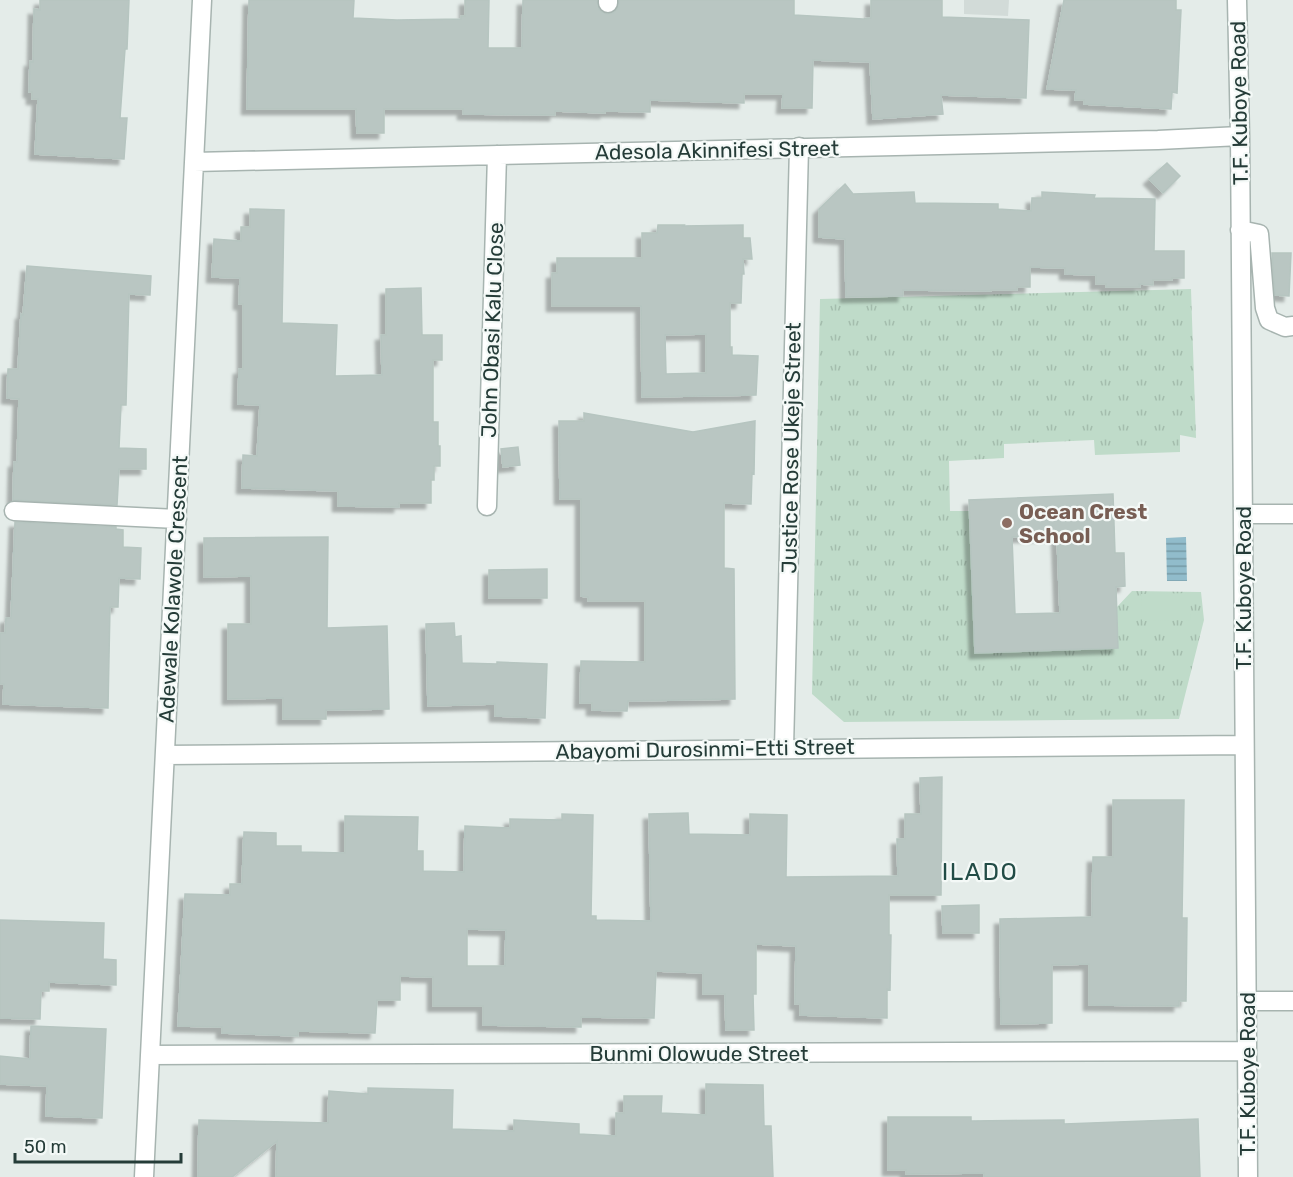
<svg xmlns="http://www.w3.org/2000/svg" width="1293" height="1177" font-family="Rubik,sans-serif">
<style>
.built{fill:#d2dbd8}
.grass{fill:url(#grass-tufts)}
.park{fill:#bfdbc9}
.water{fill:url(#water-rules)}
.building{fill:#b9c6c2;stroke:#b6c5c0;stroke-width:1.5;fill-rule:evenodd;filter:url(#shadow)}
.lines{fill:none;stroke-linecap:round;stroke-linejoin:round}
.minor-casing{stroke:#a7b4b0;stroke-width:21}
.minor{stroke:#fff;stroke-width:18}
.education-dot{fill:#8d6e63;stroke:#f4f9f7;stroke-width:2}
.labels{text-anchor:middle;dominant-baseline:central;stroke-width:4.5;stroke-linejoin:round;paint-order:stroke}
.street-label{font-size:21px;fill:#253c38;stroke:#f4f9f7}
.education-label{font-size:21px;font-weight:bold;fill:#785e54;stroke:#f4f9f7;text-anchor:start}
.quarter-label{font-size:24px;letter-spacing:1.5px;fill:#224c46;stroke:#f4f9f7}
</style>
<defs>
<pattern id="grass-tufts" width="24" height="20" patternUnits="userSpaceOnUse" patternTransform="scale(1.5)"><rect width="24" height="20" fill="#bfdbc9"/><path d="M3 7l-1-3M5 7V3M7 7l1-3M15 17l-1-3M17 17v-4M19 17l1-3" fill="none" stroke="#a4bdad"/></pattern>
<pattern id="water-rules" width="6" height="5" patternUnits="userSpaceOnUse" patternTransform="scale(1.5)"><rect width="6" height="5" fill="#91bccb"/><path d="M0 2.5h6" fill="none" stroke="#769aa6"/></pattern>
<filter id="shadow"><feDropShadow dx="-5.5" dy="5.5" stdDeviation="1.5" flood-color="#0004"/></filter>
</defs>
<rect width="100%" height="100%" fill="#e4ece9"/>
<!-- built -->
<path class="built" d="M 964,0 L 1009,0 L 1008,16 L 964,14 Z"/>
<!-- grass -->
<path class="grass" d="M 1191,289 L 1196,438 L 1180,435 L 1180,452 L 1095,455 L 1094,440 L 1004,444 L 1004,458 L 949,461 L 950,511 L 969,511 L 975,653 L 1118,648 L 1116,608 L 1132,591 L 1201,592 L 1204,620 L 1179,719 L 844,722 L 812,694 L 820,299 Z"/>
<!-- park -->
<path class="park" d="M 1190,593 L 1191,620 L 1142,621 L 1141,594 Z"/>
<!-- water -->
<path class="water" d="M 1186,537 L 1187,581 L 1167,581 L 1166,538 Z"/>
<!-- building -->
<path class="building" d="M 40,0 L 129,0 L 127,49 L 125,49 L 120,118 L 127,118 L 124,159 L 35,154 L 38,99 L 32,99 L 32,92 L 29,92 L 30,61 L 33,62 L 34,9 L 40,10 Z
M 249,0 L 354,0 L 353,18 L 397,20 L 461,19 L 461,16 L 465,16 L 465,0 L 489,0 L 488,48 L 522,48 L 523,0 L 597,0 L 599,9 L 602,12 L 607,14 L 613,13 L 617,9 L 619,0 L 794,0 L 794,15 L 863,19 L 871,18 L 871,0 L 942,0 L 942,17 L 1029,20 L 1026,98 L 941,95 L 943,114 L 873,119 L 870,62 L 813,60 L 812,108 L 782,108 L 783,94 L 744,94 L 744,103 L 650,100 L 650,112 L 605,111 L 605,113 L 555,111 L 555,115 L 463,114 L 463,109 L 384,109 L 384,133 L 357,133 L 356,109 L 247,109 Z
M 1064,0 L 1176,0 L 1176,10 L 1181,10 L 1177,93 L 1172,92 L 1171,109 L 1084,104 L 1084,100 L 1075,100 L 1076,90 L 1047,89 Z
M 1167,163 L 1180,176 L 1163,193 L 1149,179 Z
M 845,184 L 853,194 L 914,192 L 915,203 L 998,204 L 998,209 L 1031,211 L 1032,198 L 1042,198 L 1042,192 L 1095,195 L 1094,198 L 1155,199 L 1154,251 L 1184,251 L 1184,278 L 1172,278 L 1172,280 L 1153,280 L 1153,285 L 1139,284 L 1140,287 L 1106,287 L 1106,284 L 1096,284 L 1096,275 L 1065,274 L 1065,268 L 1030,267 L 1030,287 L 1017,287 L 1017,290 L 991,290 L 991,291 L 903,290 L 903,296 L 846,297 L 845,239 L 819,237 L 819,209 Z
M 250,209 L 284,210 L 282,323 L 337,325 L 335,376 L 382,375 L 381,335 L 386,335 L 386,289 L 421,288 L 422,335 L 442,335 L 442,360 L 433,360 L 433,422 L 438,422 L 438,446 L 440,446 L 440,466 L 434,466 L 434,480 L 431,480 L 431,503 L 399,503 L 399,507 L 338,506 L 338,491 L 242,488 L 243,455 L 257,456 L 260,405 L 238,404 L 239,369 L 243,369 L 243,304 L 239,304 L 240,278 L 212,277 L 214,239 L 241,241 L 241,227 L 250,227 Z
M 658,225 L 684,225 L 683,226 L 743,225 L 743,238 L 750,238 L 752,259 L 743,259 L 744,274 L 742,274 L 741,303 L 730,303 L 730,347 L 732,347 L 732,355 L 758,356 L 756,395 L 642,397 L 641,306 L 552,306 L 552,273 L 557,273 L 557,258 L 642,258 L 642,233 L 657,233 ZM 706,334 L 706,373 L 666,374 L 665,335 Z
M 1272,253 L 1291,253 L 1289,296 L 1275,295 Z
M 27,266 L 151,276 L 150,295 L 129,294 L 126,405 L 121,405 L 119,448 L 146,449 L 146,469 L 119,469 L 117,505 L 13,500 L 14,462 L 17,462 L 19,399 L 7,398 L 8,369 L 18,369 L 21,314 L 23,315 Z
M 584,413 L 693,432 L 755,421 L 754,474 L 752,473 L 751,504 L 724,503 L 724,568 L 734,569 L 735,699 L 628,701 L 627,711 L 592,710 L 592,703 L 580,703 L 581,661 L 645,662 L 645,601 L 588,601 L 588,597 L 581,596 L 581,499 L 560,499 L 559,421 L 584,421 Z
M 518,447 L 520,465 L 503,467 L 501,449 Z
M 1113,494 L 1115,553 L 1124,553 L 1125,586 L 1116,587 L 1118,648 L 975,653 L 969,500 ZM 1057,536 L 1060,613 L 1015,614 L 1012,537 Z
M 15,522 L 116,527 L 116,529 L 123,530 L 123,547 L 141,548 L 140,579 L 119,578 L 118,607 L 110,607 L 108,708 L 3,704 L 4,684 L 0,684 L 0,633 L 5,633 L 6,618 L 11,618 Z
M 328,537 L 327,628 L 387,626 L 389,709 L 326,710 L 326,719 L 283,719 L 283,698 L 228,699 L 228,624 L 251,624 L 251,576 L 204,577 L 204,538 Z
M 547,569 L 547,598 L 489,598 L 489,570 Z
M 454,623 L 455,637 L 461,636 L 462,663 L 497,664 L 497,662 L 547,664 L 545,718 L 495,716 L 495,704 L 428,706 L 426,624 Z
M 942,777 L 941,895 L 889,895 L 889,935 L 891,935 L 890,990 L 887,989 L 887,1018 L 800,1015 L 800,1004 L 795,1004 L 796,946 L 756,944 L 756,994 L 753,994 L 754,1030 L 726,1030 L 725,994 L 703,994 L 703,973 L 656,971 L 654,1018 L 581,1017 L 581,1027 L 483,1025 L 483,1006 L 433,1006 L 433,977 L 400,976 L 400,1000 L 377,1000 L 375,1033 L 298,1031 L 298,1036 L 222,1033 L 222,1027 L 178,1026 L 185,894 L 230,895 L 230,884 L 242,884 L 244,832 L 276,833 L 276,846 L 301,846 L 301,852 L 345,853 L 345,816 L 418,817 L 417,851 L 423,851 L 423,871 L 464,872 L 465,826 L 510,828 L 510,819 L 562,820 L 562,814 L 593,815 L 591,916 L 596,916 L 596,920 L 651,921 L 649,814 L 688,813 L 689,834 L 750,835 L 750,814 L 787,815 L 786,877 L 898,876 L 897,839 L 905,839 L 905,814 L 921,814 L 920,778 ZM 467,929 L 506,930 L 505,966 L 467,966 Z
M 1113,800 L 1184,800 L 1182,918 L 1187,918 L 1186,1001 L 1179,1001 L 1179,1006 L 1089,1005 L 1089,964 L 1052,965 L 1052,1023 L 1001,1024 L 1000,919 L 1092,917 L 1093,857 L 1113,857 Z
M 979,905 L 979,933 L 943,933 L 942,906 Z
M 0,920 L 104,923 L 103,959 L 116,960 L 116,985 L 49,982 L 49,991 L 41,991 L 40,1019 L 0,1018 Z
M 31,1026 L 106,1029 L 102,1118 L 46,1116 L 47,1086 L 0,1084 L 0,1056 L 30,1059 Z
M 706,1084 L 763,1085 L 764,1126 L 771,1126 L 773,1177 L 276,1177 L 277,1141 L 232,1177 L 198,1177 L 199,1120 L 328,1123 L 329,1091 L 368,1094 L 368,1088 L 453,1090 L 452,1129 L 514,1131 L 514,1120 L 579,1124 L 579,1134 L 616,1136 L 616,1113 L 624,1113 L 624,1096 L 662,1096 L 661,1113 L 706,1115 Z
M 888,1117 L 971,1117 L 971,1121 L 1064,1120 L 1064,1124 L 1198,1119 L 1200,1177 L 984,1177 L 984,1173 L 906,1174 L 906,1170 L 888,1170 Z"/>
<g class="lines">
<defs>
<path id="minor" d="M 608,0 L 608,3
M 1237,0 L 1240,136 L 1248,1177
M 194,162 L 1158,140 L 1240,136
M 1240,230 L 1259,234 L 1265,308 L 1269,320 L 1285,327 L 1293,326
M 487,506 L 497,155
M 14,511 L 177,519
M 1243,514 L 1293,514
M 784,748 L 799,147
M 165,755 L 1244,745
M 1247,1001 L 1293,1001
M 150,1055 L 1247,1051
M 144,1177 L 202,0"/>
</defs>
<!-- minor casing -->
<use href="#minor" class="minor-casing"/>
<!-- minor -->
<use href="#minor" class="minor"/>
</g>
<!-- markers -->
<circle class="education-dot" cx="1007" cy="523" r="6"/>
<g class="labels">
<!-- street labels -->
<g class="street-label">
<text transform="translate(1239 103) rotate(-91)">T.F. Kuboye Road</text>
<text transform="translate(717 150) rotate(-1)">Adesola Akinnifesi Street</text>
<text transform="translate(492 330) rotate(-88)">John Obasi Kalu Close</text>
<text transform="translate(791 448) rotate(-89)">Justice Rose Ukeje Street</text>
<text transform="translate(1243 588) rotate(-90)">T.F. Kuboye Road</text>
<text transform="translate(173 589) rotate(-87)">Adewale Kolawole Crescent</text>
<text transform="translate(705 749) rotate(-1)">Abayomi Durosinmi-Etti Street</text>
<text x="699" y="1053">Bunmi Olowude Street</text>
<text transform="translate(1247 1074) rotate(-90)">T.F. Kuboye Road</text>
</g>
<!-- education labels -->
<g class="education-label">
<text x="1019" y="511">Ocean Crest<tspan x="1019" dy="24">School</tspan></text>
</g>
<!-- quarter labels -->
<g class="quarter-label">
<text x="980" y="872">ILADO</text>
</g>
</g>
<!-- scale -->
<path d="M15 1153v9h166v-9" fill="none" stroke="#253c38" stroke-width="3"/>
<text x="24" y="1153" font-size="18" fill="#253c38" stroke="#f4f9f7" stroke-width="4.5" paint-order="stroke">50 m</text>
</svg>
